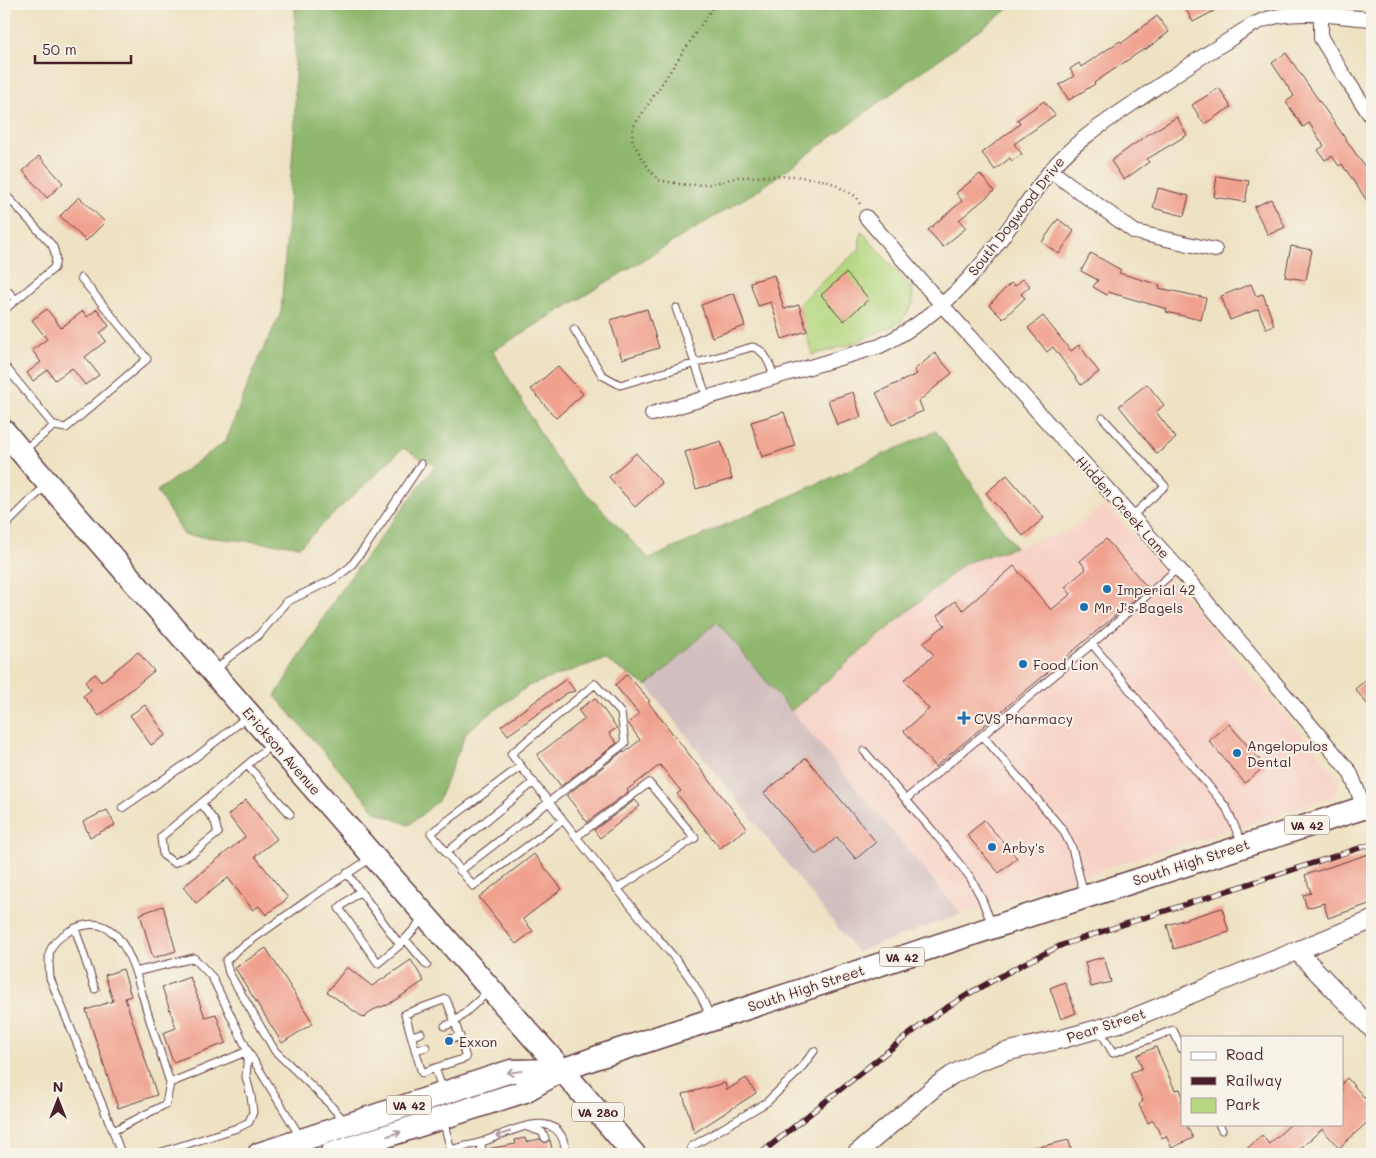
<svg xmlns="http://www.w3.org/2000/svg" width="1376" height="1158" font-family="Mali,sans-serif">
<style>
.built{fill:#f7d1c6}
.industrial{fill:#d2bfbf}
.green{fill:#b4d77f;stroke:#7f7b55}
.forest{fill:#8fb86e;stroke:#6c6c4c}
.building{fill:#f0a18e}
.lines{fill:none;stroke-linecap:round;stroke-linejoin:round}
.service-casing{stroke:#633c42;stroke-width:9}
.minor-casing{stroke:#633c42;stroke-width:16}
.tertiary-casing{stroke:#633c42;stroke-width:20}
.primary-casing{stroke:#633c42;stroke-width:25}
.path{stroke:#633c42;stroke-width:2.5;stroke-dasharray:1 4;stroke-linecap:butt}
.service{stroke:#fff;stroke-width:7}
.minor{stroke:#fff;stroke-width:14}
.tertiary{stroke:#fff;stroke-width:18}
.primary{stroke:#fff;stroke-width:22}
.rail-casing{stroke:#4a1f2b;stroke-width:5.5}
.rail{stroke:#f7f3e8;stroke-width:4;stroke-dasharray:11;stroke-linecap:butt}
.oneway{stroke:#ae9aa0}
.poi-dot{fill:#1f6fb2;stroke:#f7f3e8;stroke-width:2}
.labels{text-anchor:middle;dominant-baseline:central;stroke-width:4;stroke-linejoin:round;paint-order:stroke}
.shield{fill:#f7f3e8;stroke:#7e5f64;stroke-width:1}
.shield-label{font-size:12px;font-weight:bold;fill:#4a1f2b}
.street-label{font-size:14px;fill:#4a1f2b;stroke:#f7f3e8}
.poi-label{font-size:14px;fill:#4a1f2b;stroke:#f7f3e8;text-anchor:start}
</style>
<rect width="100%" height="100%" fill="#f7f3e8"/>
<filter id="ink" filterUnits="userSpaceOnUse"><feTurbulence type="fractalNoise" baseFrequency=".02" numOctaves="2"/><feDisplacementMap in="SourceGraphic" scale="10" xChannelSelector="R" yChannelSelector="G"/><feConvolveMatrix kernelMatrix="1 2 1 2 8 2 1 2 1" color-interpolation-filters="sRGB"/></filter>
<filter id="wash" filterUnits="userSpaceOnUse"><feTurbulence type="fractalNoise" baseFrequency=".0096" numOctaves="4" result="noise"/><feDisplacementMap in="SourceGraphic" scale="20" xChannelSelector="R" yChannelSelector="G"/><feGaussianBlur stdDeviation="1.12" result="paint"/><feColorMatrix in="noise" values="0 0 0 0 0 0 0 0 0 0 0 0 0 0 0 0 0 1.4 0 .05"/><feComposite in="paint" operator="in"/></filter>
<g filter="url(#wash)">
<rect width="100%" height="100%" fill="#eee2c3"/>
<!-- built -->
<path class="built" d="M 1106,504 L 1337,777 L 1339,787 L 1332,797 L 961,914 L 791,711 L 965,563 L 1070,530 Z"/>
<!-- industrial -->
<path class="industrial" d="M 717,622 L 961,914 L 857,952 L 647,686 Z"/>
<!-- green -->
<path class="green" d="M 861,231 L 912,289 L 913,304 L 901,322 L 852,344 L 812,355 L 799,305 L 805,297 L 859,250 Z"/>
<!-- forest -->
<path class="forest" d="M 295,4 L 1015,4 L 757,191 L 493,351 L 549,448 L 566,472 L 649,559 L 936,431 L 1015,547 L 965,563 L 791,711 L 717,622 L 647,686 L 604,659 L 528,686 L 467,731 L 438,801 L 409,825 L 376,812 L 275,696 L 342,588 L 435,466 L 403,448 L 300,546 L 184,535 L 157,491 L 226,441 L 257,362 L 281,313 L 295,122 Z"/>
<g id="blocks">
<!-- building -->
<path class="building" d="M 1183,4 L 1227,4 L 1193,22 Z
M 1157,16 L 1169,32 L 1145,50 L 1144,49 L 1094,83 L 1095,84 L 1069,100 L 1059,85 L 1074,76 L 1070,69 L 1079,63 L 1081,67 L 1120,41 L 1122,43 Z
M 1286,53 L 1372,177 L 1372,208 L 1342,164 L 1339,166 L 1332,156 L 1325,160 L 1318,150 L 1324,146 L 1309,123 L 1303,127 L 1286,102 L 1294,96 L 1272,63 Z
M 1219,88 L 1231,107 L 1204,124 L 1192,105 Z
M 1044,101 L 1055,115 L 1014,144 L 1022,154 L 1012,161 L 1010,158 L 995,170 L 982,153 L 1020,124 L 1017,120 Z
M 1177,117 L 1187,135 L 1147,159 L 1149,162 L 1124,180 L 1111,161 L 1147,135 Z
M 39,156 L 63,183 L 47,198 L 23,171 Z
M 980,174 L 994,191 L 959,220 L 966,228 L 943,247 L 928,230 L 962,201 L 956,193 Z
M 1217,176 L 1249,181 L 1245,202 L 1214,197 Z
M 1158,188 L 1189,196 L 1184,216 L 1153,208 Z
M 79,197 L 105,222 L 86,241 L 60,216 Z
M 1271,199 L 1285,227 L 1268,235 L 1254,207 Z
M 1058,219 L 1074,231 L 1059,254 L 1042,242 Z
M 1291,246 L 1312,250 L 1306,280 L 1285,277 Z
M 1091,253 L 1121,270 L 1119,273 L 1160,285 L 1159,288 L 1206,298 L 1201,320 L 1166,312 L 1167,309 L 1108,292 L 1107,295 L 1093,287 L 1098,280 L 1081,271 Z
M 846,273 L 869,299 L 844,321 L 821,295 Z
M 774,275 L 784,309 L 799,305 L 807,331 L 782,339 L 771,302 L 758,306 L 750,282 Z
M 1023,279 L 1030,286 L 1021,294 L 1025,298 L 1003,319 L 989,305 L 1011,283 L 1015,286 Z
M 1251,284 L 1256,296 L 1263,294 L 1274,325 L 1266,328 L 1258,309 L 1230,320 L 1221,296 Z
M 734,293 L 745,326 L 712,337 L 701,305 Z
M 47,309 L 61,328 L 83,311 L 87,317 L 97,309 L 109,326 L 100,333 L 106,341 L 85,357 L 99,375 L 85,385 L 72,368 L 55,380 L 48,370 L 33,381 L 27,373 L 41,362 L 32,350 L 47,339 L 32,320 Z
M 647,309 L 659,348 L 622,359 L 610,320 Z
M 1043,316 L 1071,351 L 1079,345 L 1099,372 L 1081,385 L 1053,347 L 1047,352 L 1028,328 Z
M 935,353 L 952,373 L 919,401 L 923,411 L 892,425 L 876,393 L 917,374 L 914,370 Z
M 558,366 L 583,394 L 556,418 L 531,389 Z
M 1147,384 L 1164,405 L 1156,412 L 1176,438 L 1157,454 L 1119,406 Z
M 853,392 L 861,417 L 837,425 L 828,400 Z
M 784,412 L 795,446 L 762,457 L 751,422 Z
M 721,441 L 732,479 L 696,489 L 685,452 Z
M 636,453 L 662,483 L 635,507 L 609,477 Z
M 1007,475 L 1044,518 L 1023,536 L 986,493 Z
M 1106,539 L 1148,588 L 935,767 L 904,731 L 929,709 L 904,680 L 934,655 L 923,643 L 945,625 L 937,616 L 955,601 L 963,610 L 1014,566 L 1051,610 L 1071,594 L 1065,587 L 1086,569 L 1080,561 Z
M 138,652 L 154,671 L 99,716 L 83,696 L 91,690 L 85,682 L 95,674 L 101,682 Z
M 627,674 L 650,701 L 648,702 L 747,828 L 720,848 L 677,794 L 681,791 L 660,765 L 627,790 L 628,792 L 587,822 L 567,796 L 567,795 L 623,751 L 624,753 L 640,740 L 628,723 L 639,714 L 615,685 Z
M 566,679 L 575,691 L 567,693 L 508,735 L 501,726 Z
M 1367,679 L 1372,685 L 1372,710 L 1355,689 Z
M 595,698 L 617,728 L 609,733 L 617,743 L 561,786 L 537,755 L 585,719 L 578,710 Z
M 145,705 L 166,735 L 151,745 L 130,715 Z
M 1229,724 L 1265,766 L 1245,783 L 1209,741 Z
M 806,758 L 876,842 L 856,859 L 837,837 L 816,855 L 764,793 Z
M 246,800 L 277,839 L 255,856 L 288,898 L 266,915 L 259,906 L 253,910 L 228,878 L 196,903 L 183,887 L 245,837 L 228,815 Z
M 635,800 L 640,806 L 600,838 L 594,830 Z
M 107,810 L 115,825 L 90,837 L 83,822 Z
M 984,820 L 1017,858 L 999,873 L 967,835 Z
M 1372,853 L 1372,903 L 1328,918 L 1324,903 L 1307,908 L 1303,895 L 1311,893 L 1305,875 Z
M 534,854 L 562,889 L 523,919 L 533,931 L 516,944 L 479,897 Z
M 163,906 L 176,951 L 153,958 L 140,914 Z
M 1222,908 L 1229,932 L 1174,949 L 1167,925 Z
M 266,948 L 313,1023 L 282,1043 L 235,968 Z
M 1104,957 L 1111,982 L 1091,987 L 1085,962 Z
M 411,960 L 424,981 L 386,1006 L 386,1005 L 373,1010 L 364,1018 L 327,992 L 347,967 L 372,986 Z
M 123,969 L 131,996 L 125,998 L 157,1095 L 118,1108 L 86,1010 L 113,1001 L 105,975 Z
M 190,977 L 205,1017 L 216,1014 L 226,1043 L 173,1062 L 163,1033 L 176,1028 L 162,987 Z
M 1065,982 L 1076,1013 L 1061,1019 L 1050,988 Z
M 1156,1047 L 1175,1090 L 1180,1089 L 1182,1095 L 1182,1124 L 1186,1124 L 1193,1138 L 1172,1148 L 1166,1136 L 1162,1138 L 1153,1120 L 1148,1123 L 1139,1105 L 1143,1101 L 1130,1073 L 1142,1068 L 1137,1055 Z
M 746,1078 L 756,1093 L 694,1133 L 683,1094 L 725,1083 L 727,1090 Z
M 1347,1078 L 1372,1106 L 1372,1118 L 1339,1148 L 1322,1129 L 1294,1154 L 1241,1154 L 1262,1135 L 1269,1144 L 1291,1124 L 1342,1124 L 1342,1083 Z
M 525,1138 L 526,1142 L 540,1139 L 545,1143 L 550,1140 L 553,1154 L 488,1154 L 487,1149 L 516,1144 L 515,1140 Z
M 1069,1140 L 1072,1154 L 1026,1154 L 1026,1150 Z"/>
</g>
</g>
<g filter="url(#ink)">
<use href="#blocks" fill-opacity="0" stroke="#633c42" stroke-width="1"/>
<g class="lines">
<defs>
<path id="service" d="M 4,193 L 52,245 C 56,253 57,260 54,268 L 4,310
M 4,287 L 16,300
M 676,308 L 707,398
M 574,329 L 602,375 L 620,385 L 752,347 C 766,349 770,367 775,378
M 4,365 L 54,426
M 1103,418 L 1165,486 L 1132,516
M 24,450 L 54,426 L 66,428 L 147,359 L 81,278
M 4,527 L 46,485
M 1092,644 L 1221,801 L 1227,809 L 1242,843
M 216,671 L 228,658 L 260,634 L 286,602 L 334,579 L 350,567 L 366,546 L 421,464
M 983,736 L 1063,830 L 1072,848 L 1084,894
M 864,751 L 932,830 L 970,877 L 981,897 L 992,925
M 247,765 L 290,814
M 521,766 L 431,833 L 473,886 L 563,820
M 906,799 L 1092,644 L 1178,568
M 201,803 L 215,822 L 218,833 L 193,853 L 174,863 L 163,855 L 161,837 C 198,806 235,775 272,744
M 122,808 L 196,757 L 247,717
M 576,837 L 649,783 L 695,838 L 617,889
M 446,853 L 534,782
M 460,871 L 625,743 L 621,713 L 595,684 L 511,754 C 553,807 594,860 636,912 C 662,945 696,976 710,1017
M 347,873 L 360,891 L 339,908 L 378,963 L 400,945 L 424,918
M 360,891 L 400,945
M 75,928 L 95,989
M 405,939 L 427,965
M 135,972 L 194,958 L 212,977 L 248,1051 L 246,1077 L 251,1096 L 253,1112 L 249,1122 L 237,1128 L 156,1154
M 1099,1029 L 1113,1053 L 1173,1030 L 1182,1049
M 412,1036 L 421,1033
M 450,1039 L 460,1036
M 415,1050 L 426,1047
M 435,1068 L 422,1073 L 405,1014 L 446,999 L 455,1022 L 445,1026
M 443,1091 L 435,1068 L 466,1058 L 455,1022 L 489,991
M 443,1120 L 452,1154
M 346,1123 L 325,1099 L 275,1051 L 229,973 L 226,961 L 236,951 L 311,898 L 371,858
M 1219,1124 L 1222,1130
M 527,1127 L 542,1132 L 545,1138
M 113,1131 L 50,978 C 48,955 46,945 68,932 C 124,900 136,977 148,1014 C 155,1037 163,1060 170,1083
M 481,1143 L 482,1154
M 691,1147 L 767,1102 L 799,1071 L 814,1051
M 451,1150 C 461,1147 472,1145 482,1142 C 511,1132 562,1102 566,1154
M 121,1154 L 113,1131 L 166,1104 L 170,1083 L 248,1051 L 301,1138"/>
<path id="minor" d="M 1321,15 L 1321,38 L 1343,74 L 1372,118
M 1051,171 L 1135,232 L 1215,250
M 866,217 L 942,305 L 1178,568 L 1350,772 L 1362,802 L 1363,808
M 652,414 L 880,346 C 917,328 951,300 978,268 C 1004,238 1025,203 1050,171 C 1074,142 1104,123 1135,102 C 1163,83 1191,63 1221,45 C 1237,35 1254,21 1274,17 C 1304,10 1342,17 1372,19"/>
<path id="tertiary" d="M 1298,952 L 1372,1029
M 856,1154 L 935,1087 L 952,1075 L 977,1062 L 1005,1052 L 1062,1039 L 1123,1022 L 1372,920"/>
<path id="primary" d="M 4,431 L 33,466 L 373,856 L 562,1070 L 634,1154
M 259,1154 L 511,1071 L 559,1070
M 331,1154 L 525,1091 L 562,1070 L 598,1057 L 1085,897 L 1372,805"/>
</defs>
<!-- service casing -->
<use href="#service" class="service-casing"/>
<!-- minor casing -->
<use href="#minor" class="minor-casing"/>
<!-- tertiary casing -->
<use href="#tertiary" class="tertiary-casing"/>
<!-- primary casing -->
<use href="#primary" class="primary-casing"/>
<!-- path -->
<path class="path" d="M 715,4 L 633,127 L 632,141 L 649,169 L 658,180 L 686,185 L 712,184 L 738,177 L 795,176 L 828,181 L 857,197 L 861,207"/>
<!-- service -->
<use href="#service" class="service"/>
<!-- minor -->
<use href="#minor" class="minor"/>
<!-- tertiary -->
<use href="#tertiary" class="tertiary"/>
<!-- primary -->
<use href="#primary" class="primary"/>
<defs>
<path id="rail" d="M 760,1154 L 903,1039 L 938,1013 L 970,993 L 1025,963 L 1062,945 L 1122,925 L 1372,844"/>
</defs>
<!-- rail casing -->
<use href="#rail" class="rail-casing"/>
<!-- rail -->
<use href="#rail" class="rail"/>
</g>
<!-- one-way arrows -->
<defs><path id="oneway-shaft" d="M-6 0H5M1.5-3L5.5 0L1.5 3" fill="none" stroke-width="1.6" stroke-linecap="round" stroke-linejoin="round" transform="scale(1.25)"/></defs>
<g class="oneway">
<use href="#oneway-shaft" transform="translate(514 1072) rotate(172)"/>
<use href="#oneway-shaft" transform="translate(394 1134) rotate(-18)"/>
<use href="#oneway-shaft" transform="translate(503 1134) rotate(161)"/>
</g>
</g>
<!-- markers -->
<g class="poi-dot">
<circle cx="1107" cy="589" r="5"/>
<circle cx="1084" cy="607" r="5"/>
<circle cx="1023" cy="664" r="5"/>
<path d="M961.5 710.5h5v5h5v5h-5v5h-5v-5h-5v-5h5z"/>
<circle cx="1237" cy="753" r="5"/>
<circle cx="992" cy="847" r="5"/>
<circle cx="449" cy="1041" r="5"/>
</g>
<g class="labels">
<!-- shield labels -->
<g class="shield">
<rect x="1284.5" y="815.5" width="45" height="19" rx="4"/>
<rect x="879.5" y="947.5" width="45" height="19" rx="4"/>
<rect x="386.5" y="1095.5" width="45" height="19" rx="4"/>
<rect x="572" y="1102.5" width="52" height="19" rx="4"/>
</g>
<g class="shield-label">
<text x="1307" y="825">VA 42</text>
<text x="902" y="957">VA 42</text>
<text x="409" y="1105">VA 42</text>
<text x="598" y="1112">VA 280</text>
</g>
<!-- street labels -->
<g class="street-label">
<text transform="translate(1016 216) rotate(-52)">South Dogwood Drive</text>
<text transform="translate(1123 507) rotate(48)">Hidden Creek Lane</text>
<text transform="translate(282 751) rotate(49)">Erickson Avenue</text>
<text transform="translate(1191 862) rotate(-18)">South High Street</text>
<text transform="translate(806 988) rotate(-18)">South High Street</text>
<text transform="translate(1106 1025) rotate(-18)">Pear Street</text>
</g>
<!-- poi labels -->
<g class="poi-label">
<text x="1117" y="589">Imperial 42</text>
<text x="1094" y="607">Mr J's Bagels</text>
<text x="1033" y="664">Food Lion</text>
<text x="974" y="718">CVS Pharmacy</text>
<text x="1247" y="745">Angelopulos<tspan x="1247" dy="16">Dental</tspan></text>
<text x="1002" y="847">Arby's</text>
<text x="459" y="1041">Exxon</text>
</g>
</g>
<!-- margin -->
<rect width="1376" height="1158" fill="none" stroke="#f7f3e8" stroke-width="20"/>
<!-- legend -->
<rect x="1181" y="1036" width="162" height="90" fill="#f7f3e8" stroke="#b29e9c"/>
<rect x="1191" y="1052" width="25" height="8" fill="#ffffff" stroke="#b29e9c"/>
<text x="1226" y="1060" font-size="15" fill="#4a1f2b">Road</text>
<rect x="1191" y="1077" width="25" height="8" fill="#4a1f2b" stroke="#b29e9c"/>
<text x="1226" y="1086" font-size="15" fill="#4a1f2b">Railway</text>
<rect x="1191" y="1098" width="25" height="15" fill="#b4d77f" stroke="#b29e9c"/>
<text x="1226" y="1110" font-size="15" fill="#4a1f2b">Park</text>
<!-- north arrow -->
<g transform="translate(58 1100)" stroke="#f7f3e8" stroke-width="4" paint-order="stroke">
<path d="M0-4L9 19L0 12L-9 19Z" fill="#4a1f2b"/>
<text y="-8" font-size="14" font-weight="bold" text-anchor="middle" fill="#4a1f2b">N</text>
</g>
<!-- scale -->
<path d="M35 55v8h96v-8" fill="none" stroke="#4a1f2b" stroke-width="2.5"/>
<text x="42" y="55" font-size="15" fill="#4a1f2b" stroke="#f7f3e8" stroke-width="4" paint-order="stroke">50 m</text>
</svg>
